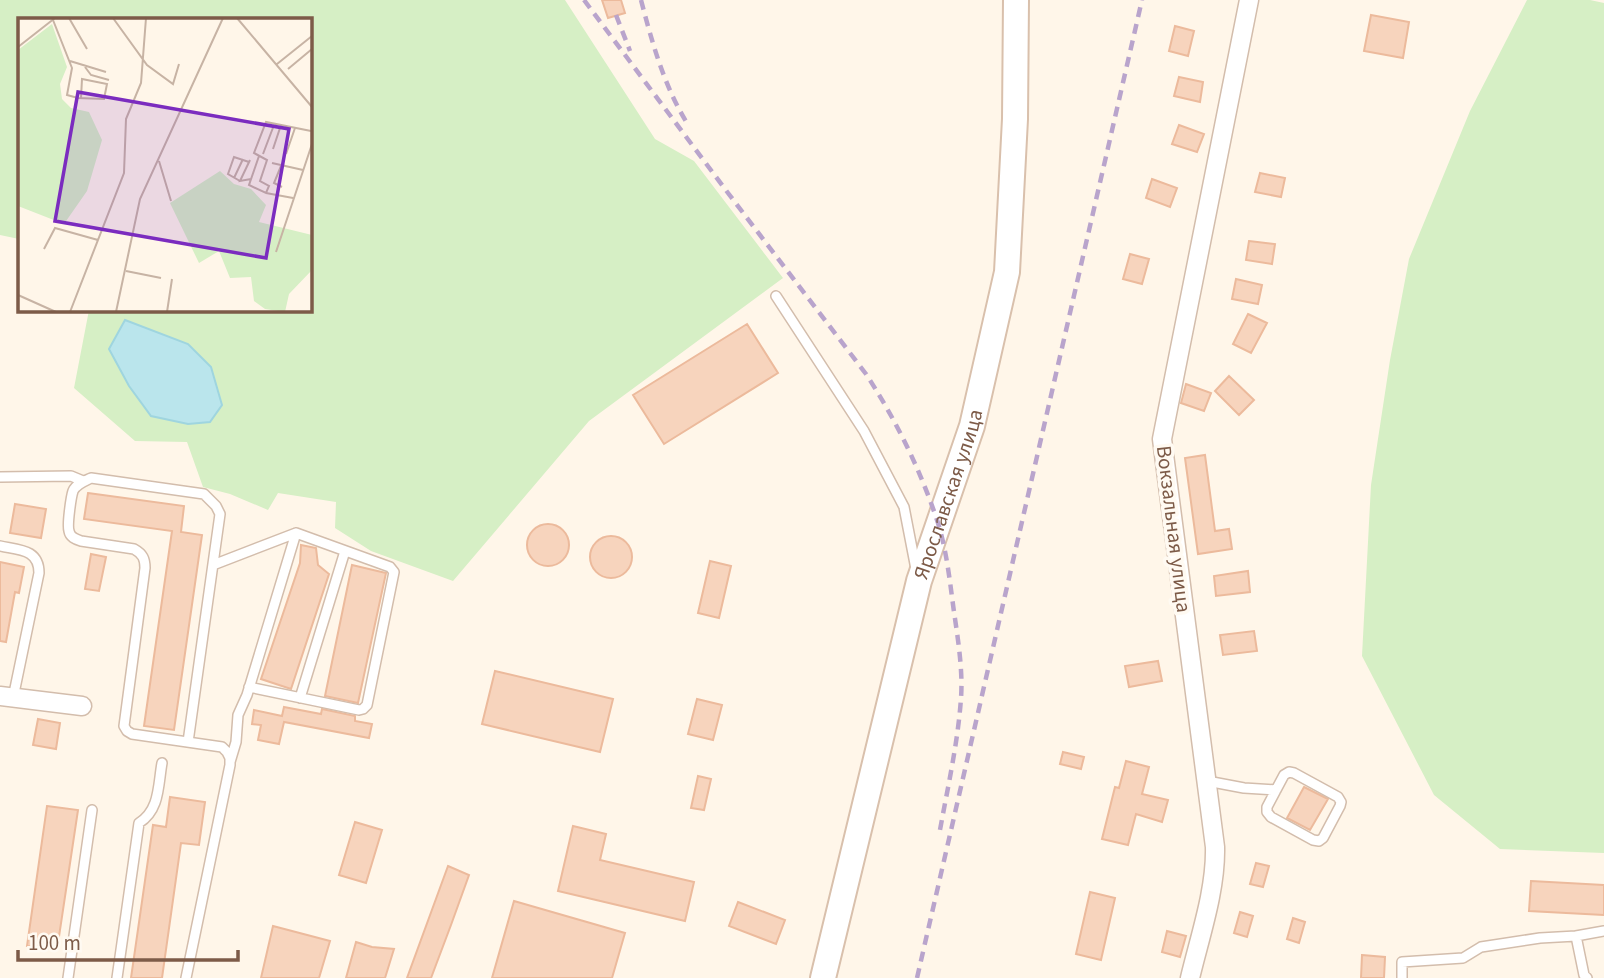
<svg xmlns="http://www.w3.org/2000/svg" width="1604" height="978" font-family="'Source Sans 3',sans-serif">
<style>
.green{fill:#d6efc5}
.water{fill:#bae5ec;stroke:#9fd5df;stroke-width:2}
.building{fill:#f7d4bd;stroke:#ecba9c;stroke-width:2}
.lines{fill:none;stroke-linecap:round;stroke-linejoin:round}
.lane-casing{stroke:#d3bdac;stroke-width:12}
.street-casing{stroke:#d3bdac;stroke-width:21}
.secondary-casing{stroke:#d9c0ac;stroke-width:28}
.lane{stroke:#fff;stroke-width:9}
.street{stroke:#fff;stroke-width:18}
.secondary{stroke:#fff;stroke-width:24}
.rail{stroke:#b9a4cc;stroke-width:4.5;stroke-dasharray:10 7;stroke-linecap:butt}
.labels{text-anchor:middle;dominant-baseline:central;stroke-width:7;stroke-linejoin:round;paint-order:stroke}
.street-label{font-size:21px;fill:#7d5b48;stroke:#fffaf2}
.inset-road{fill:none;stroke:#c7b3a4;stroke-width:2}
.view{fill:#7b2cbf;fill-opacity:0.15;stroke:#7b2cbf;stroke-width:3.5}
.inset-edge{fill:none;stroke:#7d5b48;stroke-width:3.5}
</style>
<rect width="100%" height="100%" fill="#fff6e9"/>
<!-- green -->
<path class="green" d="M 0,0 L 565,0 L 655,139 L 694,161 L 783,278 L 589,421 L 453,581 L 371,551 L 335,528 L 336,502 L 278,493 L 268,510 L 230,494 L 203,487 L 187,442 L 135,441 L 74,388 L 89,310 L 310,310 L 310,19 L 19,19 L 19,239 L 0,235 Z
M 1527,0 L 1590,0 L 1604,3 L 1604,853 L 1500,849 L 1434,795 L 1362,656 L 1371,485 L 1390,360 L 1409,259 L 1470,111 Z"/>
<!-- water -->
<path class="water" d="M 125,320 L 188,344 L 211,367 L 222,405 L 210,422 L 188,424 L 151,416 L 129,386 L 109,349 Z"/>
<!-- building -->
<path class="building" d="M 602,0 L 621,0 L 625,13 L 608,18 Z
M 1371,15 L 1409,22 L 1403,58 L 1364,51 Z
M 1175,26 L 1194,31 L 1188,56 L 1169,51 Z
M 1179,77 L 1203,82 L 1200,102 L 1174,96 Z
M 1179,125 L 1204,134 L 1197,152 L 1172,144 Z
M 1260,173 L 1285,178 L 1281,197 L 1255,192 Z
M 1152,179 L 1177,188 L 1170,207 L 1146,198 Z
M 1249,241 L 1275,244 L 1272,264 L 1246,260 Z
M 1130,254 L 1149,259 L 1142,284 L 1123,279 Z
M 1236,279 L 1262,285 L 1258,304 L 1232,299 Z
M 1248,314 L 1267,323 L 1251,353 L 1233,344 Z
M 747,324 L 778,373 L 664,444 L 633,395 Z
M 1229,376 L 1254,400 L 1239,415 L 1215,391 Z
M 1186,384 L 1211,393 L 1204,411 L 1181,403 Z
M 1205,455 L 1215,531 L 1229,529 L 1232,549 L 1198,554 L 1185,458 Z
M 88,493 L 184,506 L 181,532 L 202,535 L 174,730 L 144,726 L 172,531 L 84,519 Z
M 15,504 L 46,509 L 41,538 L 10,533 Z
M527 545a21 21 0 1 1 42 0a21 21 0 1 1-42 0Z
M590 557a21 21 0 1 1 42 0a21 21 0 1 1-42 0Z
M 301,545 L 316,548 L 318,565 L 329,574 L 291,689 L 261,679 L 300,563 Z
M 91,554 L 106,557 L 99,591 L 85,589 Z
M 710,561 L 731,566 L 719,618 L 698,613 Z
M 0,562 L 24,567 L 19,593 L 15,592 L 6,642 L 0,641 Z
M 352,565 L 386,573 L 358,703 L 325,696 Z
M 1248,571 L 1250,592 L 1216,596 L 1214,576 Z
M 1254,631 L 1257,651 L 1223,655 L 1220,635 Z
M 1158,661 L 1162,681 L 1129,687 L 1125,666 Z
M 495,671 L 613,699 L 600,752 L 482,724 Z
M 697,699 L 722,705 L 713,740 L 688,734 Z
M 284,707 L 321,714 L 322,709 L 355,716 L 355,721 L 372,724 L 369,738 L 284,722 L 279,744 L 258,740 L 261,725 L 252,724 L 254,710 L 282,716 Z
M 38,719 L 60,723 L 56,749 L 33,745 Z
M 1063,752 L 1084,757 L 1081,769 L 1060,764 Z
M 1126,761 L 1149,767 L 1142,794 L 1168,800 L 1162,822 L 1136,814 L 1128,845 L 1102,839 L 1115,787 L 1119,788 Z
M 698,776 L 711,779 L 704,810 L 691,808 Z
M 1304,787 L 1328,799 L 1310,830 L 1287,818 Z
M 170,797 L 205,802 L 199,845 L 181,843 L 162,978 L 131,978 L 153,825 L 166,827 Z
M 47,806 L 78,810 L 57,950 L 27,946 Z
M 355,822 L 382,830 L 366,883 L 339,875 Z
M 573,826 L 606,834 L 600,860 L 694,882 L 685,921 L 558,891 Z
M 1256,863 L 1269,866 L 1263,887 L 1250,884 Z
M 448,866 L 469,875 L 451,925 L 431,978 L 407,978 Z
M 1531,881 L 1604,885 L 1604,915 L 1529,911 Z
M 1090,892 L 1115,898 L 1101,960 L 1076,954 Z
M 514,901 L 625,933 L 612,978 L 492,978 Z
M 738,902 L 785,920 L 776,944 L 729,926 Z
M 1240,912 L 1253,916 L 1247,937 L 1234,933 Z
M 1293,918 L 1305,922 L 1299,943 L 1287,939 Z
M 273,926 L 330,941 L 319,978 L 261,978 Z
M 1167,931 L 1186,936 L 1180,957 L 1162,952 Z
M 356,942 L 372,947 L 394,949 L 385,978 L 346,978 Z
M 1362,955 L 1385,957 L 1384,978 L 1361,978 Z"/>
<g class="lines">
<defs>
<path id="lane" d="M 776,296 L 864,431 L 904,507 L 916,569
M 0,477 L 71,476 L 83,481
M 0,546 C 19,550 39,549 39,573 L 13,698
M 213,565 L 296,533 L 247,695 L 238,715 L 236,742 L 230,762
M 249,687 L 359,710 L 363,709 L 367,705 L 394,572 L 390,567 L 296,533
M 300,698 L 345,551
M 1289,772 L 1294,773 L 1338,797 L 1341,802 L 1340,806 L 1323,838 L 1319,841 L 1313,840 L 1271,817 L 1267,812 L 1267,807 L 1284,775 Z
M 1207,781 L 1244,788 L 1276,790
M 1576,936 L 1584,975 L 1587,978
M 68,978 L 92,810
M 117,978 L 139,823 C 160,810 158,785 162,763
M 186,978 L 230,765 L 230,758 L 227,752 L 222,747 L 132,734 L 127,731 L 124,726 L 145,568 C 145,559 143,554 134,549 L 81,541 C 75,539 70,537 69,531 C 67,525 71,497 73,491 C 76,484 85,481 91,478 L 204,494 L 216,506 L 220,514 L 188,742
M 1402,978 L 1402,962 L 1463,958 L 1481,947 L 1540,938 L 1576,936 L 1604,931"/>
<path id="street" d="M 0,696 L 82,706
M 1190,978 C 1200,936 1216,890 1215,847 L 1162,439 L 1249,0"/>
<g id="secondary">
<path id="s1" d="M 823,978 L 919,581 L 972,426 L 1007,272 L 1015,119 L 1016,0"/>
</g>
</defs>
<!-- lane casing -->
<use href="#lane" class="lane-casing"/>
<!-- street casing -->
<use href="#street" class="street-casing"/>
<!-- secondary casing -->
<use href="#secondary" class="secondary-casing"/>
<!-- lane -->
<use href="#lane" class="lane"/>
<!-- street -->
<use href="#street" class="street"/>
<!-- secondary -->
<use href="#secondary" class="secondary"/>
<!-- rail -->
<path class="rail" d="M 584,0 L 728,193 L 866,374 C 896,420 921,471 938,523 C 947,552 950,583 954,612 C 958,639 963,671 961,698 C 958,742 948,786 940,830
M 641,0 C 652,42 664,86 687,123
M 616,15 L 630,51
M 917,978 L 1142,0"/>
</g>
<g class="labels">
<!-- street labels -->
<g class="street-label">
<text stroke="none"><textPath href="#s1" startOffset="500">Ярославская улица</textPath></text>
<text transform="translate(1174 529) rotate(83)">Вокзальная улица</text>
</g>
</g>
<!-- overview -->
<g transform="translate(18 18)">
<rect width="294" height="294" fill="#fff6e9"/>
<path d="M 34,6 L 49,49 L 42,66 L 44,81 L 53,90 L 71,94 L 84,122 L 69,173 L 46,206 L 0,188 L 0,32 ZM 202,153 L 216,166 L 233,171 L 248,187 L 241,204 L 294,217 L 294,252 L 271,276 L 267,294 L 247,291 L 236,283 L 233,259 L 212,260 L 201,233 L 181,245 L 152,185 Z" fill="#d6efc5"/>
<path class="inset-road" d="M 51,0 L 69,31M 95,0 L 129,47 L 155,66 L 161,46M 219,0 L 294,89M 35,2 L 54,50 L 49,77 L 60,80 L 86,81 L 89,66 L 64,61 L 63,80M 0,29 L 37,0M 52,43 L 88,54M 259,46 L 294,18M 67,49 L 73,57 L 91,62M 270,51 L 294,31M 255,131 L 263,107M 245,136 L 256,107M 268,136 L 277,110M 241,138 L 231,167 L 248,175 L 251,168 L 242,163 L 249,142 L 236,135 L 248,104 L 293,113M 232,142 L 222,163 L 233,161M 141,143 L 153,183M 254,145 L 285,152M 263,148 L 256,165 L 264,169M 216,160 L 225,141M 222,163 L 210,156 L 216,139 L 231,144M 248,175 L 275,180M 26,231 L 37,210 L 80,222M 258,234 L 294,126M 108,253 L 143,260M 0,277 L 38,294M 52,294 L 106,155 L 108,101 L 123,65 L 128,0M 98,294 L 122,181 L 205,0M 149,294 L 154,261"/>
<path class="view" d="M 60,74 L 271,111 L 248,240 L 37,203 Z"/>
<rect width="294" height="294" class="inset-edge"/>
</g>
<!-- scale -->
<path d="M18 950v10h220v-10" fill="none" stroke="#7d5b48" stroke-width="3.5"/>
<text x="28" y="950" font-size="21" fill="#7d5b48" stroke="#fffaf2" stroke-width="5" paint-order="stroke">100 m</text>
</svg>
